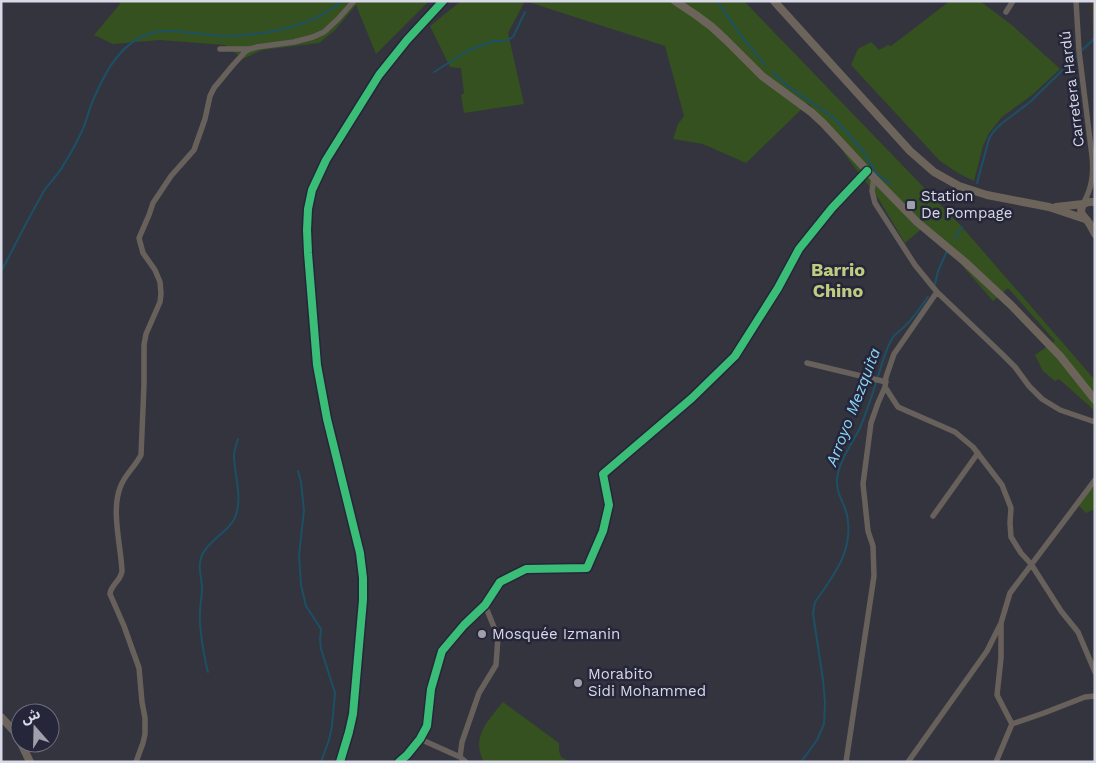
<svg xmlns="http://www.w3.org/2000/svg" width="1096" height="763" font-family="'Work Sans','Noto Sans Arabic',sans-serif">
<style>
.commercial{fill:#41372b}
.green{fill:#34511f}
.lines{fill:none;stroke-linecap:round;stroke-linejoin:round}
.stream{stroke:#1c5065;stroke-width:2}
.street{stroke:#68615b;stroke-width:5.5}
.secondary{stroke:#6c645b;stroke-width:8}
.cycleway-casing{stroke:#25263a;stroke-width:11}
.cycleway{stroke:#3abd76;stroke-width:8}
.poi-dot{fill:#9fa0ac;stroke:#25263a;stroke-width:2}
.labels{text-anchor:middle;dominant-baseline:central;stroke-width:5;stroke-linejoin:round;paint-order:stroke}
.street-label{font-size:15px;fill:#d9dae7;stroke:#25263a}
.poi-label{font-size:15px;fill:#d9dae7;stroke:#25263a;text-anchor:start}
.water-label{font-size:16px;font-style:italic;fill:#8cd5f6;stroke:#25263a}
.quarter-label{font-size:18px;font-weight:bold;fill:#bfcc80;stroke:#25263a}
</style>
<rect width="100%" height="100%" fill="#34343f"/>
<!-- commercial -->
<path class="commercial" d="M 1090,1 L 1095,1 L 1095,32 L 1093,34 Z"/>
<!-- green -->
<path class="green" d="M 119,1 L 429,1 L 376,54 L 356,5 L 335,30 L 319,43 L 262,50 L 243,59 L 225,45 L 160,40 L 113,44 L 94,35 L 120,4 Z
M 461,1 L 744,1 L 962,227 L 1095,380 L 1095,411 L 1059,379 L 1055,381 L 1043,371 L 1035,355 L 1055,341 L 1008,288 L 993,301 L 952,254 L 925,226 L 905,243 L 878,198 L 846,156 L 821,118 L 808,103 L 746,163 L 703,144 L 673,139 L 678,124 L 684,116 L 665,46 L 525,1 L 508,33 L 524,104 L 464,113 L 461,95 L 464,93 L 461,68 L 450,67 L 430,26 Z
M 950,1 L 980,1 L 1013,26 L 1060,69 L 1032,95 L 1002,117 L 989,133 L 983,146 L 974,181 L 958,173 L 940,161 L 851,65 L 858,49 L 871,42 L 879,50 L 888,45 L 891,46 Z
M 1093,487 L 1095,488 L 1095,509 L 1086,513 L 1078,505 Z
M 503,702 L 559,743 L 559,751 L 561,757 L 570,762 L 484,762 C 470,737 489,720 503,702 Z"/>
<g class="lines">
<!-- stream -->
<path class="stream" d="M 717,1 L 739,33 L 765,65
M 1080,52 L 1095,38
M 434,72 L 469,50 L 494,41 L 506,41 L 513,37 L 525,12
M 772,72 L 789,87 L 834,118 L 863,151 L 876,173 L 891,184
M 977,183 L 989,139 L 993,132 L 1001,124 L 1030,102 L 1077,56
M 955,238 L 962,227
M 1,272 C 15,245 29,217 44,191 C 50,182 59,174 64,164 C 71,153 77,142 82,131 C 86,122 88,114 91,105 C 102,79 115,50 141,37 C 165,24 198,36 224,36 C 262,36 312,27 342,1
M 935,284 L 938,271 L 947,251
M 298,471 L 301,482 L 304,510 L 299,555 L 301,585 L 306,606 L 321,629 L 320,640 L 321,649 L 335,693 L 332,726 L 329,740 L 321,762
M 208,672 C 205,662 204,653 202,642 C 201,632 199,623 200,612 C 200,604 202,597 202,589 C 202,578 197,566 202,555 C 209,539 231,531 236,515 C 242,496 235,476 234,457 C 234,451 236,445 238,439
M 801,762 L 817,740 L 824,724 L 825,703 L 823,680 L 813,613 L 815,602 C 834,575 854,551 847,515 C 844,502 836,494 837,479 C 839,461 851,445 859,430 C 867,412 873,392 879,373 C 883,361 886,348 893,337 C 897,332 903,329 907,324 C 915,316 921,306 928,297"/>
<!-- street -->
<path class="street" d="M 1076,1 L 1079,51 L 1092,156 C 1094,174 1092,188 1083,204
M 1006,12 L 1013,1
M 220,49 L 250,49 L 257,47 L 294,42 L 313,37 L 324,32 L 338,19 L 354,1
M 874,178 L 872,191 L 875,203 L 915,265 L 937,292 L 1002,354 L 1015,367 L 1029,386 L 1042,399 L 1060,410 L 1095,422
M 807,363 L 886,382
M 885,387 L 898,407 L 955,432 L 973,447 L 1002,485 L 1011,508 L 1010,523 L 1011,537 L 1021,553 L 1031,564 L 1061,611 L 1078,632 L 1095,672
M 933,516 L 978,453
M 1012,724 L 997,695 L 1001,658 L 1001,623 L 1010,593 L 1095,480
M 420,739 L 460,757
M 136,762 L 143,743 L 145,734 L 145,718 L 142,702 L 139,668 L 124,626 L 110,594 C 111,584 121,581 122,571 C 121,546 111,511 120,488 C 124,475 135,467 141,455 L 144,385 L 144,345 L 146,334 L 160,302 L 161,294 L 160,282 L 155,270 L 143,253 L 139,238 L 149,215 L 153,203 L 171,176 L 194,150 L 205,119 L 210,96 L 214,88 L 233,65 L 245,52 L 250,49
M 399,762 L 407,755 L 420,739 L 427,726 L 431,689 L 442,651 L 464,625 L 485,605 L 500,582 L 526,569 L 587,568 L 603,531 L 609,505 L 603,474 L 692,398 L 735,356 L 778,288 L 799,249 L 832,208 L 867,171
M 466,762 L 460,757 L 462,742 L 479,693 L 496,665 L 498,637 L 485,605
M 846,762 L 874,576 L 873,546 L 868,531 L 863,484 L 871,423 L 878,403 L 885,387 L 886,377 L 894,354 L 937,292
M 908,762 L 987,651 L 1000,625
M 996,762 L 1012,724 L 1044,713 L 1085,697 L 1095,696"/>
<!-- secondary -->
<path class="secondary" d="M 675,1 L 696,15 L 712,27 L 726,40 L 762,76 L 811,112 L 823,123 L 874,178 L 917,222 L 965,262 L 1011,305 L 1060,356 L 1095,400
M 774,1 L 910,151 L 934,172 L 959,186 L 987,195 L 1049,207 L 1085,219
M 1083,204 C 1078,215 1084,215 1089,223 C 1091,226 1093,230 1095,234
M 1056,207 L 1083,204 L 1089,202 L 1095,202
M 1,717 L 14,731 L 20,741
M 21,743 L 30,762
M 340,762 L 349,732 L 353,714 L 363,600 L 363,578 L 360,553 L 327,419 L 317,365 L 308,253 L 307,230 L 308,209 L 312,190 L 326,160 L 379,75 L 407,40 L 443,1"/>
<defs>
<path id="cycleway" d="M 340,762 L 349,732 L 353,714 L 363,600 L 363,578 L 360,553 L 327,419 L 317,365 L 308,253 L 307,230 L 308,209 L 312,190 L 326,160 L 379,75 L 407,40 L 443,1
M 399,762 L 407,755 L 420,739 L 427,726 L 431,689 L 442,651 L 464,625 L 485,605 L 500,582 L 526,569 L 587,568 L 603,531 L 609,505 L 603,474 L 692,398 L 735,356 L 778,288 L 799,249 L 832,208 L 867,171"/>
</defs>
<!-- cycleway casing -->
<use href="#cycleway" class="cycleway-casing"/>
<!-- cycleway -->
<use href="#cycleway" class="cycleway"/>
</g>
<!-- markers -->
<g class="poi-dot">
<rect x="906" y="200" width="10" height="10" rx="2.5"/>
<circle cx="482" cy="634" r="5"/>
<circle cx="578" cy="683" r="5"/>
</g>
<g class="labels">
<!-- street labels -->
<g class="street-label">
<text transform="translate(1072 89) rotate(-97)">Carretera Hardú</text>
</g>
<!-- poi labels -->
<g class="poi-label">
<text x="921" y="196">Station<tspan x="921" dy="17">De Pompage</tspan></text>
<text x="492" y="634">Mosquée Izmanin</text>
<text x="588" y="674">Morabito<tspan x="588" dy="17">Sidi Mohammed</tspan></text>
</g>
<!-- water labels -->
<g class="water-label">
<text transform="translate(853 407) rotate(-69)">Arroyo Mezquita</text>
</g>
<!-- quarter labels -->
<g class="quarter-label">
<text x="838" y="269">Barrio<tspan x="838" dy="21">Chino</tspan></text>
</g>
</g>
<!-- border -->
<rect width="1096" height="763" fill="none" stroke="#d9dae7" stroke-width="5"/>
<!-- north arrow -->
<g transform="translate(35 728) rotate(340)"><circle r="24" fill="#25263a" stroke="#6d6e7f"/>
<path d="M0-4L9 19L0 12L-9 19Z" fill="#9fa0ac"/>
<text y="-8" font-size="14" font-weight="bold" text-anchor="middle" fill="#d9dae7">ش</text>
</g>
</svg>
